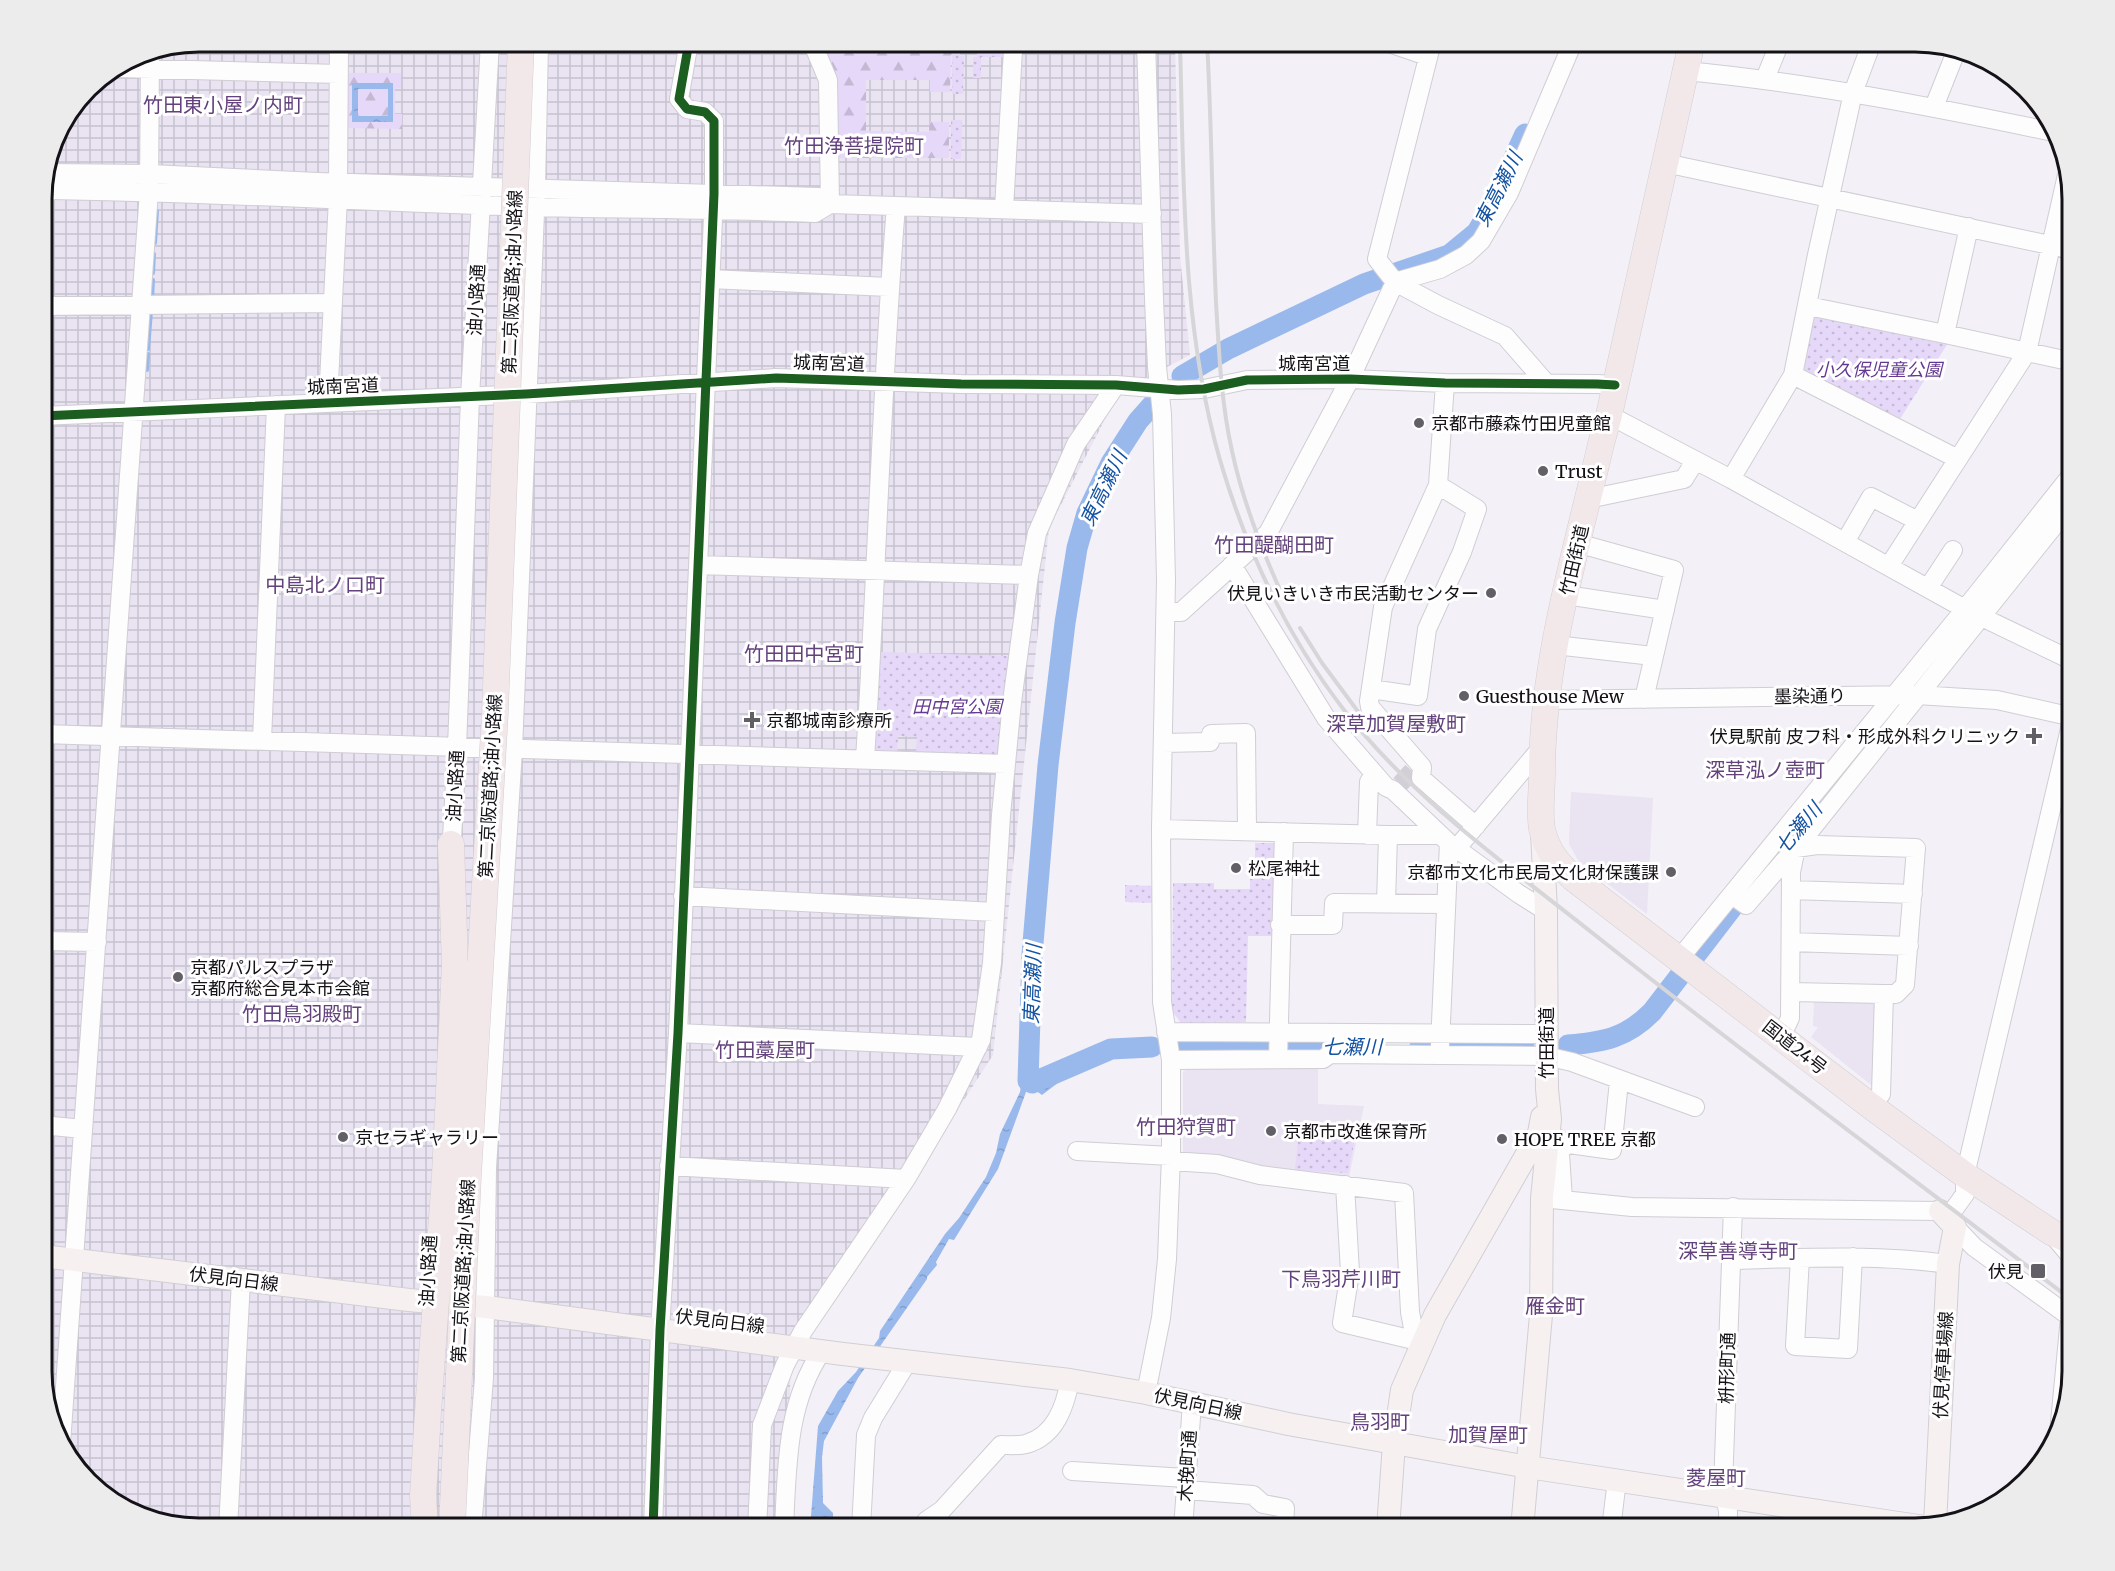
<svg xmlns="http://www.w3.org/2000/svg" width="2115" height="1571" font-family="Merriweather,'Noto Sans JP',serif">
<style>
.built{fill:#e9e3f2}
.industrial{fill:url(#industrial-grid)}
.green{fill:url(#green-dots)}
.forest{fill:url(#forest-firs)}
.water{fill:url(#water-ripples);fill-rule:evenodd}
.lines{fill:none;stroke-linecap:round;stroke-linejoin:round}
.stream{stroke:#99b9ec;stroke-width:4}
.river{stroke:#99b9ec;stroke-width:21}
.minor-tunnel{stroke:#d2cfd6;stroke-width:18;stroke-dasharray:18 9;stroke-linecap:butt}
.minor-casing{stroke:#d0cdd3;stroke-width:20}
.major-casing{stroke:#d1cfd3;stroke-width:24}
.highway-casing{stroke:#d1cfd3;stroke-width:27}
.minor{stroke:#fdfdfe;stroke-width:18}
.major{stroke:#f7f0f1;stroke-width:22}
.highway{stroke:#f3e8e9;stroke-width:26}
.rail{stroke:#d6d5d8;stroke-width:4}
.highway-bridge-casing{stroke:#d1cfd3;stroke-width:27;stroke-linecap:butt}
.highway-bridge{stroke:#f3e8e9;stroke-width:26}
.cycleway-casing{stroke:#fff;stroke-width:13}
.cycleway{stroke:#1b5e20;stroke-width:9}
.poi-dot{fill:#626066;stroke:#fff;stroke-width:2}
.labels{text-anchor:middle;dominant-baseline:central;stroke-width:6;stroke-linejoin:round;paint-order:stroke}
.street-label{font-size:18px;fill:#141217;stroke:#fff}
.park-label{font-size:18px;font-style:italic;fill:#653993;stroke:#fff}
.poi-label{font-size:18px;fill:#141217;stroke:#fff;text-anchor:start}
.neighbourhood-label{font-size:20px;fill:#63417c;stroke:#fff}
.water-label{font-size:20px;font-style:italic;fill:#1452a3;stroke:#fff}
.rim{fill:none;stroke:#141217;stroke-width:3}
</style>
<defs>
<pattern id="industrial-grid" width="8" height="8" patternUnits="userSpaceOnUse" patternTransform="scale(1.5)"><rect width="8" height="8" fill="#e9e3f2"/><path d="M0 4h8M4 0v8" fill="none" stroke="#c7c2cf"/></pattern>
<pattern id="green-dots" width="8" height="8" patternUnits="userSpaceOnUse" patternTransform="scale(1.5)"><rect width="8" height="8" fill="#e5d8f9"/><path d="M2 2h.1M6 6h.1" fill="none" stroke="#c4b8d5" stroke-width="1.8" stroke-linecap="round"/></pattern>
<pattern id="forest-firs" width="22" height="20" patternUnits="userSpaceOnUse" patternTransform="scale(1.5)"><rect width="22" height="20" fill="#e5d8f9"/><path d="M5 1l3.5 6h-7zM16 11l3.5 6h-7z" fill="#c4b8d5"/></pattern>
<pattern id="water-ripples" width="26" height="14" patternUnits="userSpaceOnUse" patternTransform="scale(1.5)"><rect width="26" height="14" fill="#99b9ec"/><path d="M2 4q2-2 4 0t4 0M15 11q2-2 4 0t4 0" fill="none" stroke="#839eca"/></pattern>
</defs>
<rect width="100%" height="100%" fill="#f3f0f8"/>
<!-- built -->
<path class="built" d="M 1571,792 L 1653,798 L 1647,914 L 1579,862 L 1569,844 Z
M 1814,1000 L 1871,1000 L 1878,1006 L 1875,1088 L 1811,1037 L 1818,1027 L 1813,1026 Z
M 1188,1068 L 1318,1069 L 1318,1104 L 1364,1106 L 1349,1177 L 1311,1176 L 1183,1156 L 1183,1072 Z"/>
<!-- industrial -->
<path class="industrial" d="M 199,42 L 1175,42 L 1180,256 L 1190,355 L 1119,392 L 1049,528 L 993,1055 L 791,1367 L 784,1529 L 199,1529 L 148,1521 L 103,1496 L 58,1442 L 42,1382 L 42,188 L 58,130 L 95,81 L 139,54 Z"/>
<!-- green -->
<path class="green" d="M 952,46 L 960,46 L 960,56 L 964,56 L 963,94 L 952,94 Z
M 977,49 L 1005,50 L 1005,57 L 981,57 L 981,78 L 973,78 L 973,57 L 977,57 Z
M 951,120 L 962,120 L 961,159 L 951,159 Z
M 1812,313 L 1948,343 L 1898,422 L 1804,377 L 1800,366 Z
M 881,652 L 1007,656 L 1013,660 L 1003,752 L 996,759 L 916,756 L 917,737 L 898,736 L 897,755 L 877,755 L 874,750 L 877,659 Z
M 1255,843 L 1275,843 L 1275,865 L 1255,865 Z
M 1250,871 L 1275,871 L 1276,936 L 1248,936 L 1246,1022 L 1181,1023 L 1172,1011 L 1173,883 L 1214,883 L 1214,889 L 1250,889 Z
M 1125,885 L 1155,886 L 1154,903 L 1125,902 Z
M 1313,1124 L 1358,1124 L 1348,1173 L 1295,1170 L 1299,1131 L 1307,1131 Z"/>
<!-- forest -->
<path class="forest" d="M 818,42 L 896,42 L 951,45 L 950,92 L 930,92 L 930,80 L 866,80 L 866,131 L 929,132 L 930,122 L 949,122 L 949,158 L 837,158 Z
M 346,73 L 401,73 L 401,88 L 395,89 L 395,114 L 402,114 L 402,129 L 345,128 Z"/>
<!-- water -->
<path class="water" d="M 352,83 L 393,83 L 393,122 L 352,122 ZM 358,89 L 388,89 L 388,116 L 358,116 Z
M 1027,1052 L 1033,1054 L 1038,1074 L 1041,1075 L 1054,1066 L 1063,1079 L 1042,1095 L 1035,1090 L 1026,1092 L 998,1169 L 954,1240 L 949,1239 L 936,1262 L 937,1265 L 927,1277 L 927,1279 L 858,1378 L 824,1441 L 822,1457 L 823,1503 L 833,1513 L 833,1529 L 810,1529 L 818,1426 L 838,1391 L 856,1372 L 879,1338 L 880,1331 L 945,1234 L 959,1218 L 986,1177 L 996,1153 L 1000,1134 L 1020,1092 L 1022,1080 L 1023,1056 Z"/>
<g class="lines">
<!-- stream -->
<path class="stream" d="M 155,243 L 157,211
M 153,273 L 154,254
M 152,300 L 153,280
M 148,349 L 151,311
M 147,370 L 148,354"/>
<!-- river -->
<path class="river" d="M 1182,376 L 1228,349 L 1364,284 L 1449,255 L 1477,232 L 1491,208 L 1525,134
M 1568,1045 C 1604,1042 1626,1038 1652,1012 L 1741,896 L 1770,864 L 1800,824 L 1810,815 L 1832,790 L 1875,733 L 1889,721 L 1892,712 L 1909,690
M 1420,1046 L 1524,1046
M 1180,1047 L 1352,1046
M 1028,1081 L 1032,955 L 1048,765 L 1065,623 L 1077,548 L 1087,513 L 1111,463 L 1138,421 L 1154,403
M 1032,1083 L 1111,1049 L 1152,1047"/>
<!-- minor-tunnel -->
<path class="minor-tunnel" d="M 1400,784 L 1412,771"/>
<defs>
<path id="minor" d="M 812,42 L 828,80 L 830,204
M 1146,42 L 1154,299 L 1157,367 L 1162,414 L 1166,580 L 1161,829 L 1162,1002 L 1171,1060 L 1171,1156 L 1167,1259 L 1161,1318 L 1146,1393
M 1386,42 L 1427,56
M 1432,42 L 1377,259 L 1395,282 L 1438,305 L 1505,336 L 1546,383
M 117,68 L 339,74
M 1686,71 C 1811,83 1934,107 2058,133
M 1765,79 L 1780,42
M 1934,107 L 1957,49
M 1665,163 L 2073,250
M 47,173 L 150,174 L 317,182 L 818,197 L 830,204 L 1152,214
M 338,183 L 339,42
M 42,190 C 206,192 370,202 533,207 C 627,209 721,209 815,213 L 830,204
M 1004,209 L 1013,49 L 1011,42
M 710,279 L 889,287
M 42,306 L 332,303
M 1808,306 L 1945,334 L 2073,362
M 1945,334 L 1969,227
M 1793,375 L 1958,459
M 1445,383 L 1438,485 L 1383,607 L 1369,701 L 1370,707 L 1422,767 L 1421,778 L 1476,826
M 328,403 L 338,198
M 1609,415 L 1731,479 L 1965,609 L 2073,661
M 42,416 L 526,394 L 776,378 L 961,384 L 1116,385 L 1178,390 L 1204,389 L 1247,380 L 1350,379 L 1445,383 L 1597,384 L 1615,385
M 1731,479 L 1793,375 L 1817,255 L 1853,93 L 1872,42
M 1588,499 L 1684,479 L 1695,461
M 1845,542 L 1871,497 L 1918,521
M 1577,543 L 1674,570 L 1644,699
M 698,565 L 1029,575
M 1232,565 L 1326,718 L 1386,787 L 1393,790 L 1449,843 L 1519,894 L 1546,911
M 1889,566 L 2027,352 L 2067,175
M 1928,588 L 1953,550
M 1566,595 L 1665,610
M 1166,612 L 1181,612 L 1268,533 L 1350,379 L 1395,282 L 1440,269 L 1466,255 L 1481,241 L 1509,193 L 1573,42
M 1555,645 L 1653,656
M 1371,689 L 1418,696 L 1427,629 L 1462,552 L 1477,509 L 1438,485
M 1546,700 L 1917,695 L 1997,700 L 2073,717
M 42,734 L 1006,764
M 262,740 L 276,405
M 1163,743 L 1210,742 L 1211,734 L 1246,733 L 1247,831
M 865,759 C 877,575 881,390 896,206
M 1161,829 L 1388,835 L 1439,835
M 1367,835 L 1369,782 L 1375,774
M 1456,849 L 1542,747
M 451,856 L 457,748 L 470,397 L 490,42
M 1791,890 L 1913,894
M 1732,895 L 1746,905 L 1805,837 L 2073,502
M 683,896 L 995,912
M 1386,903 L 1388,835
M 1280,925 L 1333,925 L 1334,903 L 1446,904
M 42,941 L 97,942
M 1791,942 L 1909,946
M 1679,959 L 1965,609 L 2073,473
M 1791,992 L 1884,994
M 1166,1032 L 1546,1034
M 678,1033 L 978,1047
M 1781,1037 L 1790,1018 L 1791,872 L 1796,848 L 1817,845 L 1916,848 L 1905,985 L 1896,994 L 1884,994 L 1881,1094 L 1872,1107
M 1440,1045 L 1449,843
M 1278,1059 L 1284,832
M 1171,1060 L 1323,1059 L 1330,1054 L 1546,1056 L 1572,1062 L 1695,1107
M 42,1125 L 83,1129
M 1559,1139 L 1563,1199
M 1077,1151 L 1171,1156
M 1547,1158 L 1569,1144 L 1612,1150 L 1619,1081
M 1171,1161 L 1217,1164 L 1260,1175 L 1404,1193 L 1410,1312 L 1413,1328 L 1422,1342 L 1342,1323 L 1350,1272 L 1345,1185
M 669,1166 L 906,1179
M 1542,1198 L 1632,1207 L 1940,1211
M 1947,1219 L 1965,1194 L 1965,1175 L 2073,716
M 1955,1227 L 1974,1247 L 2073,1319
M 2053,1235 L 2073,1259
M 1800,1258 L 1795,1346 L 1848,1349 L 1853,1257
M 1731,1260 C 1804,1258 1876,1254 1948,1264
M 2059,1433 L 2070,1317
M 61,1444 L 149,191 L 150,52
M 1072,1471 L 1186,1478
M 1186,1490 L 1253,1495 L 1263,1504 L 1285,1508 L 1284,1529
M 926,1521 L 942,1510 L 1001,1445 C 1009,1445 1018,1446 1026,1444 C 1055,1436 1065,1407 1070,1380
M 228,1529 L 241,1280
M 472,1529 L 484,1378 L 487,1168 L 513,749 L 536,188 L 539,42
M 653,1529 L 660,1330 L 678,1033 L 714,194 L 714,121 L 705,112 L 687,109 L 679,99 L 689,42
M 757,1529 L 762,1425 L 785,1365 L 803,1331 L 906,1179 L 947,1109 L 981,1040 L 992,963 L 1001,815 L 1012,702 L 1029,575 L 1037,533 L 1076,444 L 1116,385
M 784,1529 C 787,1468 786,1403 822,1351
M 861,1529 L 866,1435 L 873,1418 L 908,1361
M 1183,1529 L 1192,1403
M 1611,1529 L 1617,1480
M 1728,1529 L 1728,1511 L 1723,1488 L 1733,1207"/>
<path id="major" d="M 42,1256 L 409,1300 L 486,1307 L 843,1354 L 1070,1380 L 1146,1393 L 1288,1424 L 1528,1467 L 1925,1527
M 1935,1525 L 1948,1264 L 1955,1227 L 1940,1211
M 1388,1529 L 1394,1443 L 1402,1390 L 1435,1315 L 1539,1133 L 1542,1117
M 1522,1529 L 1541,1315 L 1542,1198 L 1550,1119 L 1547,1089 L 1546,911 L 1542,833"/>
<path id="highway" d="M 1692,42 L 1609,415 L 1601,444 C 1576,552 1542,662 1542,774 C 1542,791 1539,812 1542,829 C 1547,851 1557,863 1573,878 L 1872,1107 L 1965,1175 L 2051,1232 L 2073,1242
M 451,844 L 455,965"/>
</defs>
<!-- minor casing -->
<use href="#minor" class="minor-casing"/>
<!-- major casing -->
<use href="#major" class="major-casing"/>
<!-- highway casing -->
<use href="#highway" class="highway-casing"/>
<!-- minor -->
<use href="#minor" class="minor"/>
<!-- major -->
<use href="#major" class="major"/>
<!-- highway -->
<use href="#highway" class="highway"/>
<!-- rail -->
<path class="rail" d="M 1180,42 C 1184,181 1181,325 1220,460 C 1246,549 1287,636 1344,710 C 1413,799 1507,865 1595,935 C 1752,1060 1914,1179 2073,1301
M 1207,42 C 1212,129 1212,215 1216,302 C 1219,352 1221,402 1232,451 C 1243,503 1263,553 1285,601
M 1300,628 L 1322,663 L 1365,721"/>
<defs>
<path id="highway-bridge" d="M 425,1529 L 423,1496 L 428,1412 L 445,1176 L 455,965
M 452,1529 L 468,1177 L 495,713 L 521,42"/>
</defs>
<!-- highway-bridge casing -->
<use href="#highway-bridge" class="highway-bridge-casing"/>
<!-- highway-bridge -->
<use href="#highway-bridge" class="highway-bridge"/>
<defs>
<path id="cycleway" d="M 42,416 L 526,394 L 776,378 L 961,384 L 1116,385 L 1178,390 L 1204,389 L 1247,380 L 1350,379 L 1445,383 L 1597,384 L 1615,385
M 653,1529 L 660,1330 L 678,1033 L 714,194 L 714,121 L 705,112 L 687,109 L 679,99 L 689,42"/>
</defs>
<!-- cycleway casing -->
<use href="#cycleway" class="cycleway-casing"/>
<!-- cycleway -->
<use href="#cycleway" class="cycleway"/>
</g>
<!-- markers -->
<g class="poi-dot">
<circle cx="1419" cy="423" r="6"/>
<circle cx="1543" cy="471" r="6"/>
<circle cx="1491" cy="593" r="6"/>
<circle cx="1464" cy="696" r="6"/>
<path d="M749 711h6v6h6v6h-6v6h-6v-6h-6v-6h6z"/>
<path d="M2031 727h6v6h6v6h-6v6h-6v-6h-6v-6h6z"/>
<circle cx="1236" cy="868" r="6"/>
<circle cx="1671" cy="872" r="6"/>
<circle cx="178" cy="977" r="6"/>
<circle cx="1271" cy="1131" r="6"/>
<circle cx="343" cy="1137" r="6"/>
<circle cx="1502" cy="1139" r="6"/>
<rect x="2030" y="1263" width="16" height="16" rx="3"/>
</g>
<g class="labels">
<!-- street labels -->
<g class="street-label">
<text transform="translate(512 282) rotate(-88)">第二京阪道路;油小路線</text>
<text transform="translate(476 300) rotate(-87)">油小路通</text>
<text transform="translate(829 363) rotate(2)">城南宮道</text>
<text x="1314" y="363">城南宮道</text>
<text transform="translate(343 386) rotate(-2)">城南宮道</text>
<text transform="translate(1574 560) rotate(-77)">竹田街道</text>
<text transform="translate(1810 696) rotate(-1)">墨染通り</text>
<text transform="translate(455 786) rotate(-87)">油小路通</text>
<text transform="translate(490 786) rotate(-87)">第二京阪道路;油小路線</text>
<text transform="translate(1546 1043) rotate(-90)">竹田街道</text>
<text transform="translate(1795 1047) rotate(38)">国道24号</text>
<text transform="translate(428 1271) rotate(-87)">油小路通</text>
<text transform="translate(463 1271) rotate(-87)">第二京阪道路;油小路線</text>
<text transform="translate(234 1279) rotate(7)">伏見向日線</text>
<text transform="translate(720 1321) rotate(7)">伏見向日線</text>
<text transform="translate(1943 1365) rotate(-87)">伏見停車場線</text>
<text transform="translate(1727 1368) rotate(-88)">枡形町通</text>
<text transform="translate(1198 1404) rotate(12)">伏見向日線</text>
<text transform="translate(1187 1466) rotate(-86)">木挽町通</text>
</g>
<!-- park labels -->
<g class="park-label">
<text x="1879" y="369">小久保児童公園</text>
<text x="957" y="706">田中宮公園</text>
</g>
<!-- poi labels -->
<g class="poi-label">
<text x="1431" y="423">京都市藤森竹田児童館</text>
<text x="1555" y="471">Trust</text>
<text x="1479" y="593" text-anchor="end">伏見いきいき市民活動センター</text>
<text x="1476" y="696">Guesthouse Mew</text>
<text x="766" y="720">京都城南診療所</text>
<text x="2020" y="736" text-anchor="end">伏見駅前 皮フ科・形成外科クリニック</text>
<text x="1248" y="868">松尾神社</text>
<text x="1659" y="872" text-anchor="end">京都市文化市民局文化財保護課</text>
<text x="190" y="967">京都パルスプラザ<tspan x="190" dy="21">京都府総合見本市会館</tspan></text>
<text x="1283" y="1131">京都市改進保育所</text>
<text x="355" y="1137">京セラギャラリー</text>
<text x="1514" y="1139">HOPE TREE 京都</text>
<text x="2024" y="1271" text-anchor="end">伏見</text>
</g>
<!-- neighbourhood labels -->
<g class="neighbourhood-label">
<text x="223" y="104">竹田東小屋ノ内町</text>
<text x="854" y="145">竹田浄菩提院町</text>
<text x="1274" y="544">竹田醍醐田町</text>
<text x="325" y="584">中島北ノ口町</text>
<text x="804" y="653">竹田田中宮町</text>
<text x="1396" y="723">深草加賀屋敷町</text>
<text x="1765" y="769">深草泓ノ壺町</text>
<text x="302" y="1013">竹田鳥羽殿町</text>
<text x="765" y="1049">竹田藁屋町</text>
<text x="1186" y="1126">竹田狩賀町</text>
<text x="1738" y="1250">深草善導寺町</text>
<text x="1341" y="1278">下鳥羽芹川町</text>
<text x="1555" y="1305">雁金町</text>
<text x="1380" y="1421">鳥羽町</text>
<text x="1488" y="1434">加賀屋町</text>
<text x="1716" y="1477">菱屋町</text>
</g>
<!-- water labels -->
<g class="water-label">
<text transform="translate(1498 189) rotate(-63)">東高瀬川</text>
<text transform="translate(1103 488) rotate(-64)">東高瀬川</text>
<text transform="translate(1798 828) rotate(-50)">七瀬川</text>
<text transform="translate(1032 984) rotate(-88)">東高瀬川</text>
<text x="1352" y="1046">七瀬川</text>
</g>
</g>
<!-- crop -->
<path d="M0 0H2115V1571H0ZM199 52H1915A147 147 0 0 1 2062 199V1371A147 147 0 0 1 1915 1518H199A147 147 0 0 1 52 1371V199A147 147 0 0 1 199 52Z" fill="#ececec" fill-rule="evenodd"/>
<path class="rim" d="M199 52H1915A147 147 0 0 1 2062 199V1371A147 147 0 0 1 1915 1518H199A147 147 0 0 1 52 1371V199A147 147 0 0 1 199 52Z"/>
</svg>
